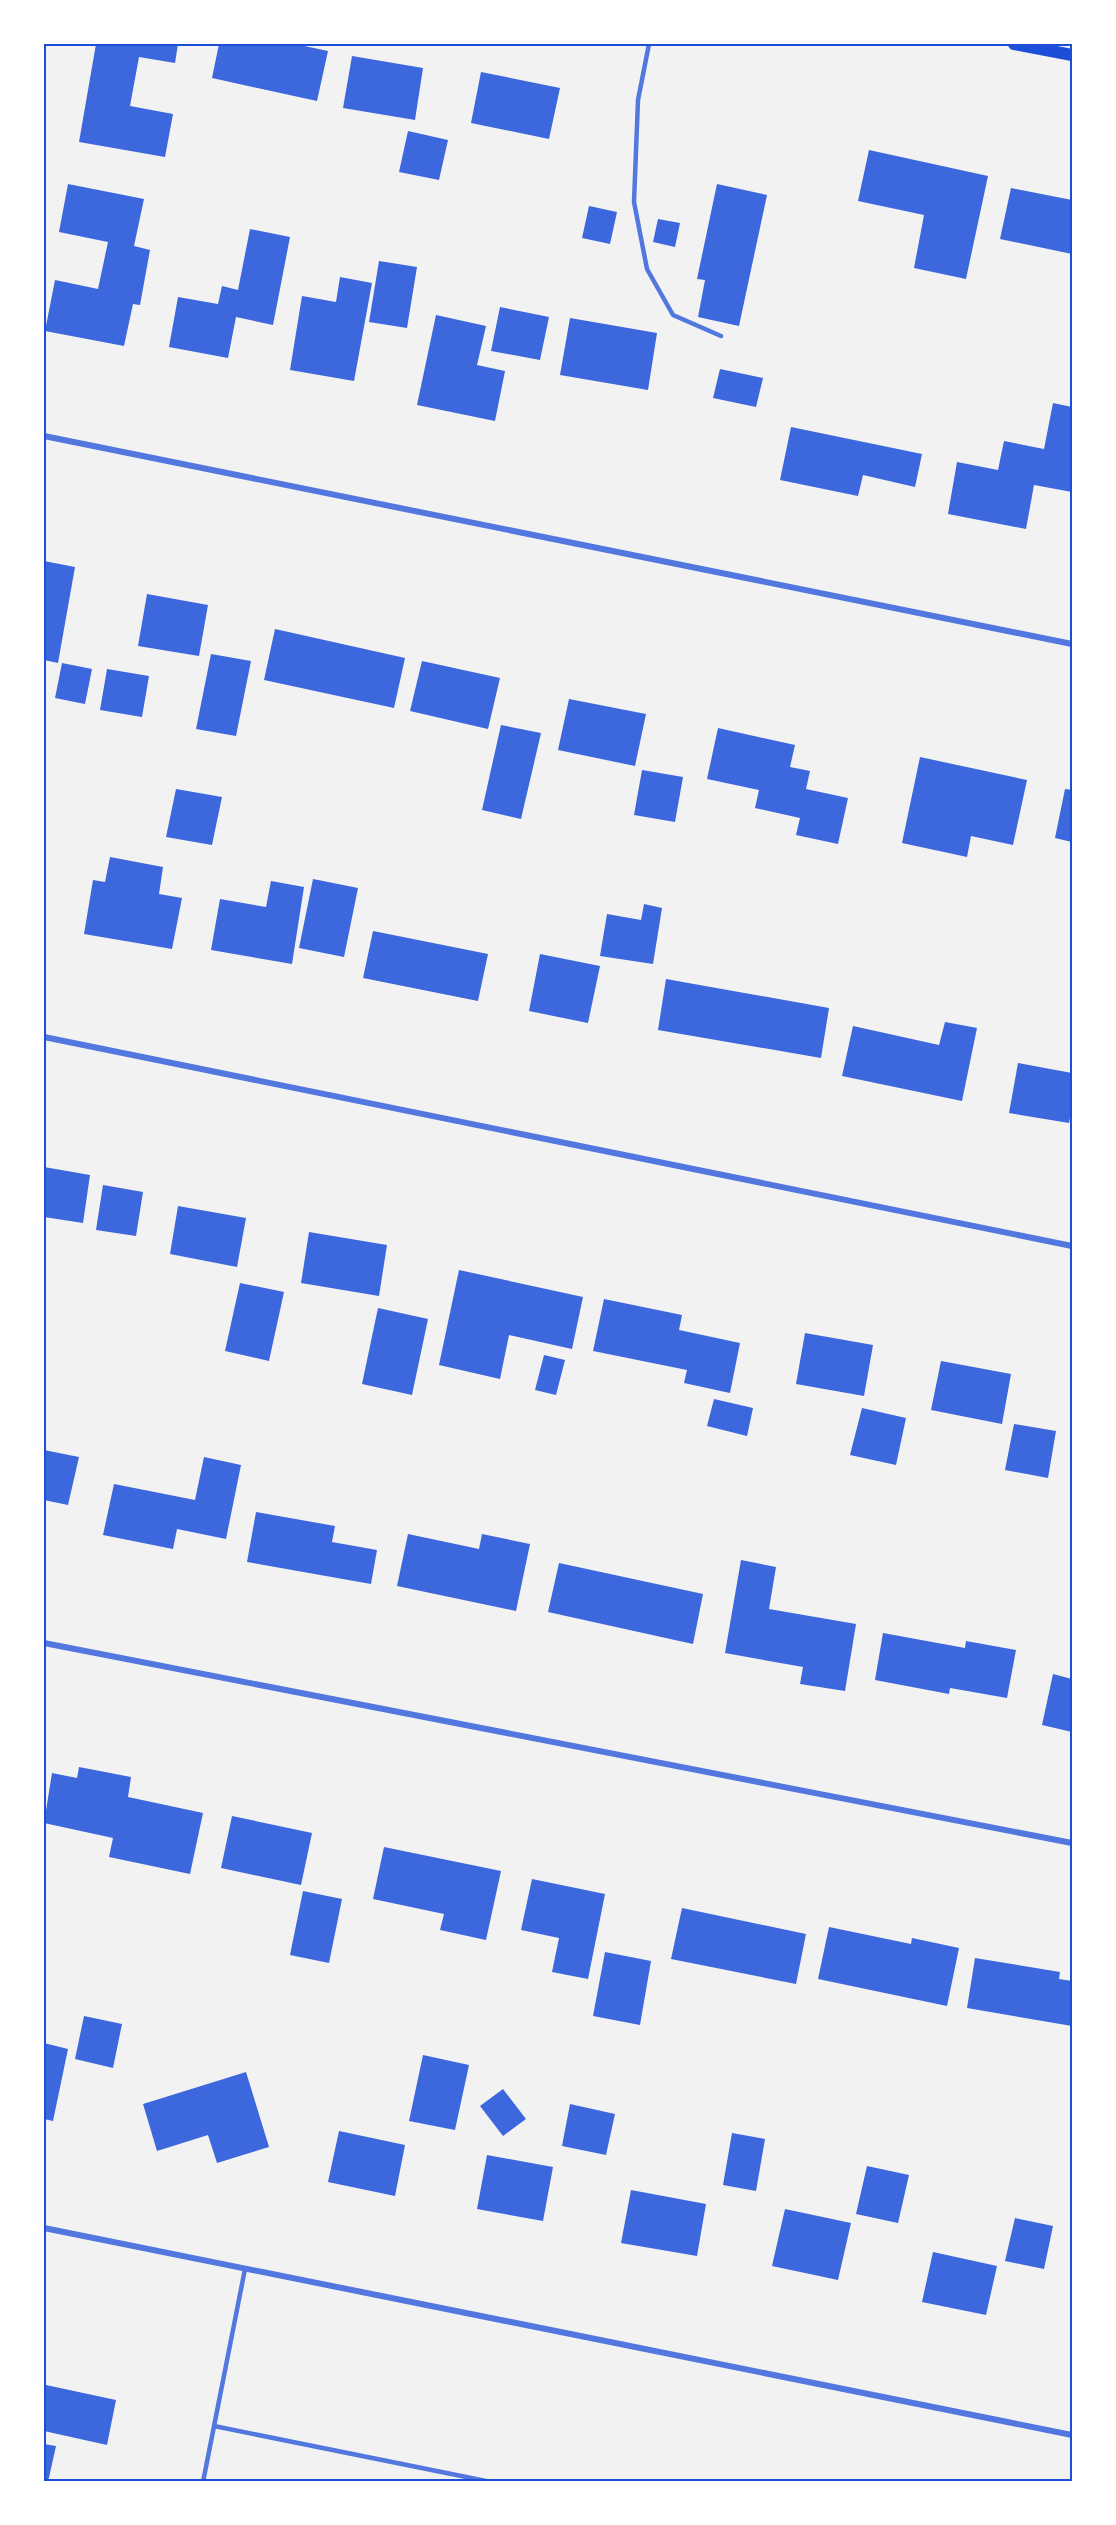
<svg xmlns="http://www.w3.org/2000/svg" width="1116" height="2525" font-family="Commissioner,sans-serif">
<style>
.building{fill:#3d67dc}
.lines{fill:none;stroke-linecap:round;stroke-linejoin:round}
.service{stroke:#5277de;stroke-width:4.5}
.minor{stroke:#5277de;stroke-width:6}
.secondary{stroke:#1d4ed8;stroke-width:12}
.neatline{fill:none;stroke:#1d4ed8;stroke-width:2}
</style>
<rect width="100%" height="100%" fill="#f2f2f2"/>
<!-- building -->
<path class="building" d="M 96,44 L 178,44 L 175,63 L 139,57 L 130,106 L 173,114 L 165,157 L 79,142 Z
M 219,44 L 295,44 L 328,51 L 317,101 L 212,78 Z
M 352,56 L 423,68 L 415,120 L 343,108 Z
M 481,72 L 560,88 L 549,139 L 471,123 Z
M 408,131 L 448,140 L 439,180 L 399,172 Z
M 869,150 L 988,176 L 966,279 L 914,268 L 924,215 L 858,201 Z
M 68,184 L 144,199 L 134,246 L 150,250 L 140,305 L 133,304 L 124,346 L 45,331 L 55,280 L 98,289 L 108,242 L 59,232 Z
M 717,184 L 767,195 L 739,326 L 698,317 L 705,280 L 697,279 Z
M 1011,188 L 1072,200 L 1072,254 L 1000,239 Z
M 589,206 L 617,212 L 610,244 L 582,238 Z
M 658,219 L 680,223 L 675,247 L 653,242 Z
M 250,229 L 290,237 L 273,325 L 236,317 L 228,358 L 169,347 L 178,297 L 218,304 L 222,286 L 238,290 Z
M 379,261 L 417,267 L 407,328 L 369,322 Z
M 340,277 L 372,283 L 354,381 L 290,370 L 302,296 L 336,302 Z
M 500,307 L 549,317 L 540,360 L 491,351 Z
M 436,315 L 486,326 L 477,365 L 505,371 L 495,421 L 417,405 Z
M 570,318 L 657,333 L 648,390 L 560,375 Z
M 720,369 L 763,378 L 756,407 L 713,398 Z
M 1053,403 L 1072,407 L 1072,492 L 1034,485 L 1026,529 L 948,514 L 957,462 L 998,470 L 1004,441 L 1044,449 Z
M 791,427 L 922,454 L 915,487 L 863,475 L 858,496 L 780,480 Z
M 44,561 L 75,567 L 58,663 L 44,660 Z
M 147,594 L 208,605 L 199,656 L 138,646 Z
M 275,629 L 405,658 L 394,708 L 264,680 Z
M 211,654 L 251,661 L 236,736 L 196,729 Z
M 422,661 L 500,678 L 488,729 L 410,711 Z
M 62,663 L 92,669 L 85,704 L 55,698 Z
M 107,669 L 149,676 L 142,717 L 100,710 Z
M 569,699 L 646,714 L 635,766 L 558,750 Z
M 501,725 L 541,733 L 521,819 L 482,810 Z
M 718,728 L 795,745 L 790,767 L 810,771 L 806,789 L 848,798 L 838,844 L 796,835 L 800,818 L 755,808 L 759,790 L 707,779 Z
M 920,757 L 1027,780 L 1013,845 L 971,836 L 967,857 L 902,843 Z
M 642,770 L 683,777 L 675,822 L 634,815 Z
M 176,789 L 222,797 L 212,845 L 166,837 Z
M 1065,789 L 1072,790 L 1072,842 L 1055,838 Z
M 110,857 L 163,867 L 159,894 L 182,898 L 172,949 L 84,934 L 93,880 L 105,882 Z
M 313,879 L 358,888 L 344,957 L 299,948 Z
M 271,881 L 304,887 L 292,964 L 211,950 L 220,899 L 266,907 Z
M 644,904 L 662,908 L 653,964 L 600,956 L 607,914 L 641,920 Z
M 373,931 L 488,954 L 478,1001 L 363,978 Z
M 540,954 L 600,966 L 588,1023 L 529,1011 Z
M 666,979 L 829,1008 L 821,1058 L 658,1030 Z
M 945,1022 L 977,1028 L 962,1101 L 842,1076 L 853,1026 L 939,1045 Z
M 1018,1063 L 1072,1073 L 1072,1108 L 1069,1123 L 1009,1113 Z
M 44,1167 L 90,1175 L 83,1223 L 44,1217 Z
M 103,1185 L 143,1192 L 136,1236 L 96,1230 Z
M 178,1206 L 246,1218 L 237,1267 L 170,1254 Z
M 309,1232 L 387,1245 L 379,1296 L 301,1283 Z
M 459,1270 L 583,1297 L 572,1349 L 509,1335 L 500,1379 L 439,1365 Z
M 240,1283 L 284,1292 L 269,1361 L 225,1351 Z
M 604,1299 L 682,1315 L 679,1330 L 740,1343 L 730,1393 L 684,1383 L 687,1370 L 593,1351 Z
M 378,1308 L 428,1319 L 412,1395 L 362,1384 Z
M 805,1333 L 873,1345 L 864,1396 L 796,1384 Z
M 544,1355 L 565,1360 L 556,1395 L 535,1390 Z
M 941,1361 L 1011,1374 L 1002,1424 L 931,1410 Z
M 714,1399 L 753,1408 L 747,1436 L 707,1426 Z
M 862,1408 L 906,1418 L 896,1465 L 850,1455 Z
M 1014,1424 L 1056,1431 L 1048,1478 L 1005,1470 Z
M 44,1450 L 79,1457 L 68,1505 L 44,1500 Z
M 204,1457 L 241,1465 L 226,1539 L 177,1529 L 173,1549 L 103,1535 L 114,1484 L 195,1500 Z
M 256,1512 L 335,1526 L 332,1542 L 377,1550 L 371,1584 L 247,1562 Z
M 408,1534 L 479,1549 L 482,1534 L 530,1544 L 516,1611 L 397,1586 Z
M 741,1560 L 776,1567 L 769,1609 L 856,1624 L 845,1691 L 800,1684 L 803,1667 L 725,1653 Z
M 559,1563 L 703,1594 L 693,1644 L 548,1612 Z
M 883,1633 L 965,1648 L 966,1641 L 1016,1650 L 1007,1698 L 950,1688 L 949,1694 L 875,1680 Z
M 1053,1674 L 1072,1679 L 1072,1732 L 1042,1725 Z
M 79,1767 L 131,1777 L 128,1797 L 203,1813 L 190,1874 L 109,1857 L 113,1838 L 44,1823 L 52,1773 L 77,1778 Z
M 232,1816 L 312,1833 L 301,1885 L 221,1868 Z
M 384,1847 L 501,1871 L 486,1940 L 440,1930 L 444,1914 L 373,1899 Z
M 532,1879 L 605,1894 L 588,1979 L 552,1972 L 559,1938 L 521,1930 Z
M 303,1891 L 342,1899 L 329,1963 L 290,1955 Z
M 682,1908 L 806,1934 L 796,1984 L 671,1959 Z
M 829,1927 L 911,1944 L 912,1938 L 959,1948 L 947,2006 L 818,1979 Z
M 605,1952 L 651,1961 L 640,2025 L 593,2016 Z
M 975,1958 L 1060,1972 L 1059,1979 L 1072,1981 L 1072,2026 L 967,2008 Z
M 84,2016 L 122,2024 L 113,2068 L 75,2059 Z
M 44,2043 L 68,2049 L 53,2121 L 44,2119 Z
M 423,2055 L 469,2065 L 455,2130 L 409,2121 Z
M 246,2072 L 269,2147 L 217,2163 L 208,2135 L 157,2151 L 143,2104 Z
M 503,2089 L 526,2119 L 503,2136 L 480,2106 Z
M 570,2104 L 615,2114 L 606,2155 L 562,2146 Z
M 339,2131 L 405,2145 L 395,2196 L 328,2182 Z
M 732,2133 L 765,2139 L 756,2191 L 723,2185 Z
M 487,2155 L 553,2167 L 543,2221 L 477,2209 Z
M 867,2166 L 909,2175 L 898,2223 L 856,2214 Z
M 631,2190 L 706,2204 L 697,2256 L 621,2243 Z
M 785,2209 L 851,2223 L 838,2280 L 772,2266 Z
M 1015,2218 L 1053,2226 L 1044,2269 L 1005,2261 Z
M 933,2252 L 997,2266 L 986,2315 L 922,2302 Z
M 46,2385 L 116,2400 L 107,2445 L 44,2431 L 44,2398 Z
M 44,2444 L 56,2446 L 48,2482 L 44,2482 Z"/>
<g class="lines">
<!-- service -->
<path class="service" d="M 649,44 L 638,100 L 634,202 L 647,269 L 673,315 L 721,336
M 214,2426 L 491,2482
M 203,2482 L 245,2269"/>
<!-- minor -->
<path class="minor" d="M 44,436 L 1072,644
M 44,1037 L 1072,1246
M 44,1643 L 1072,1843
M 44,2228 L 1072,2435"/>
<!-- secondary -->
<path class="secondary" d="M 1014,44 L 1072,55"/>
</g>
<!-- border -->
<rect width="1116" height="2525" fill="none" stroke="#ffffff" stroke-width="90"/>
<rect x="45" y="45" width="1026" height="2435" class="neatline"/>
</svg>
